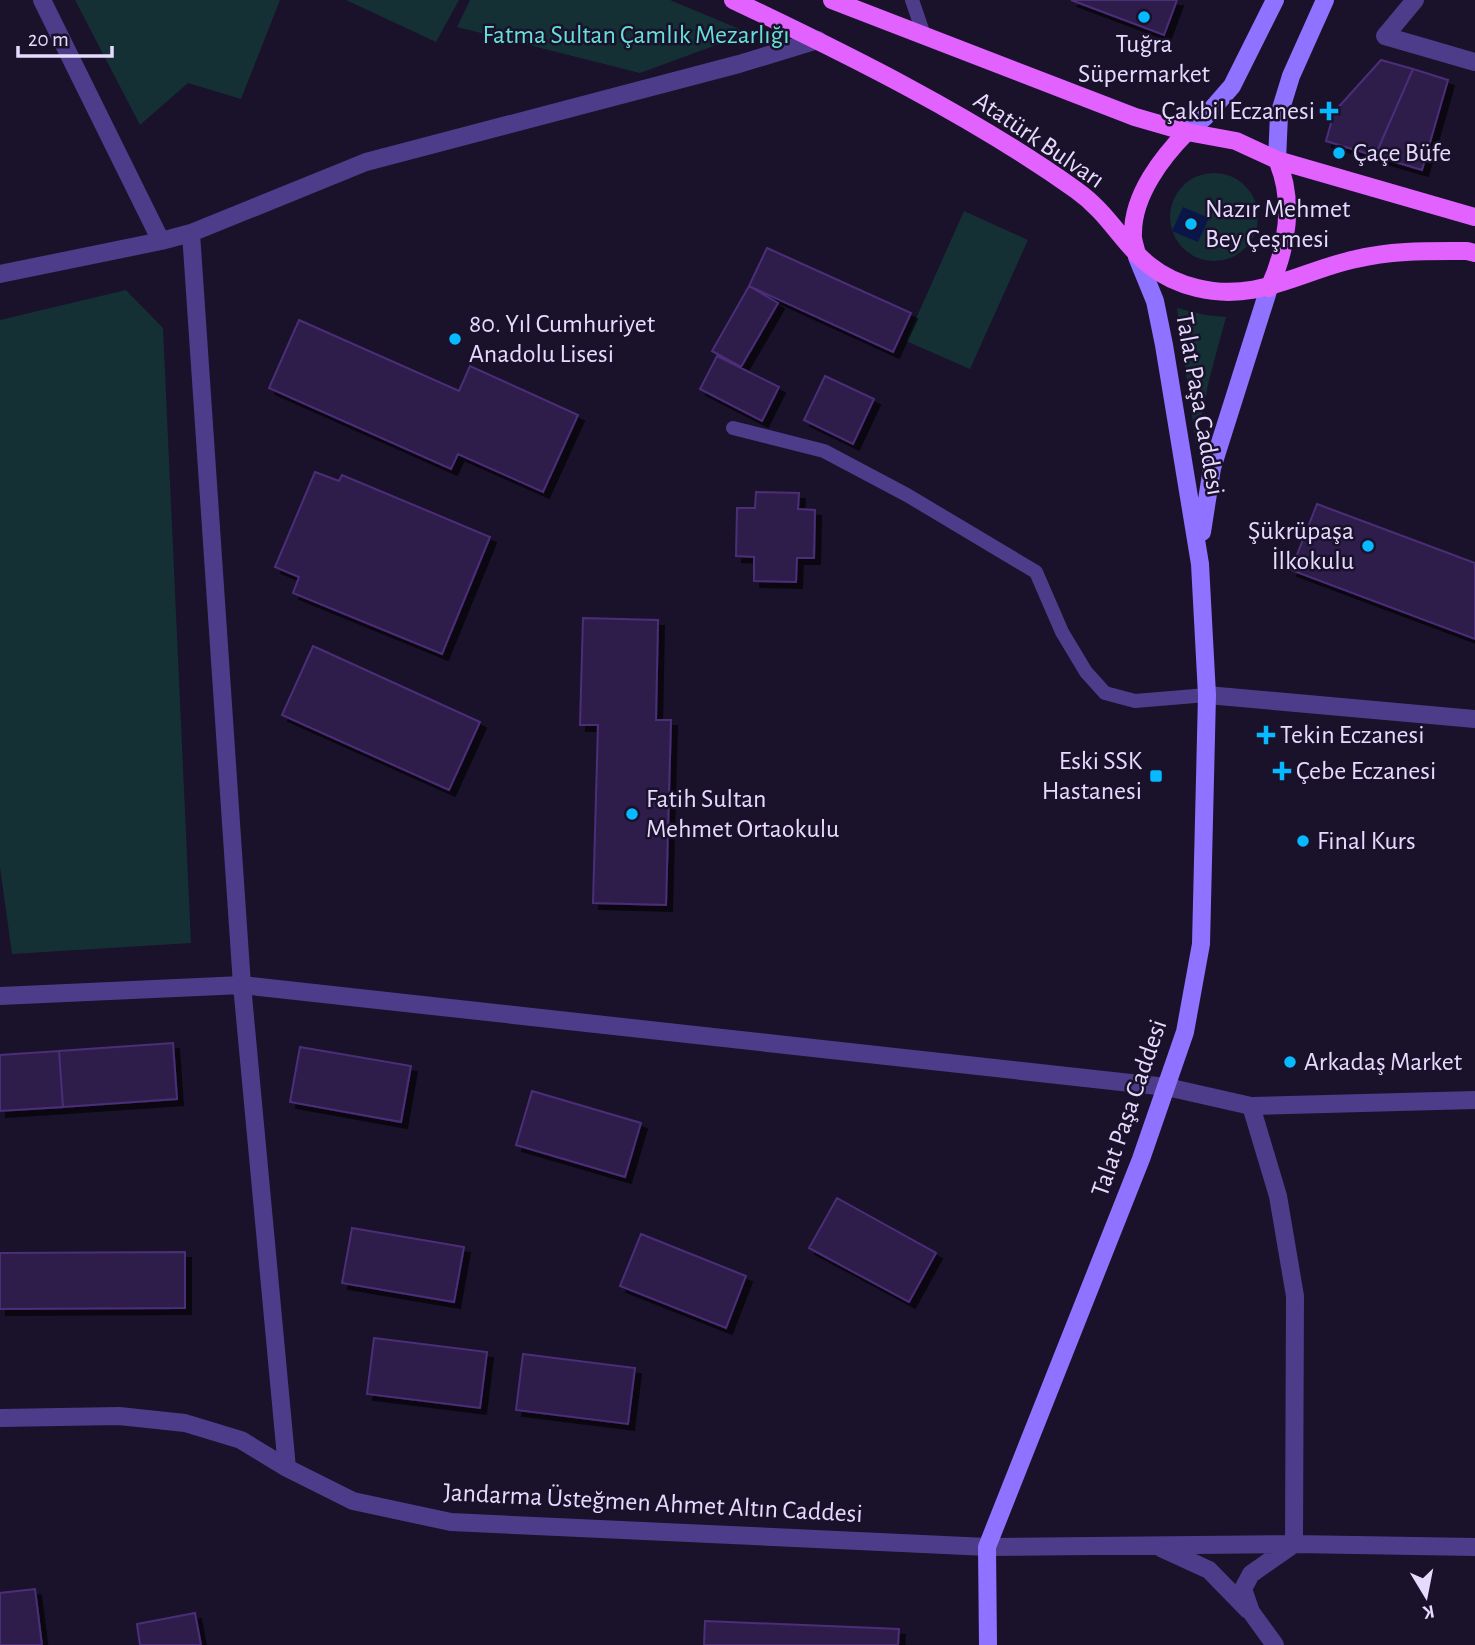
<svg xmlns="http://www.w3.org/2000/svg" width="1475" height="1645" font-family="'Alegreya Sans',sans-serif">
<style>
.green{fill:#143035}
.water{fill:#0a164a}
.building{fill:#2f1d4c;stroke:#4b2e78;stroke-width:2;filter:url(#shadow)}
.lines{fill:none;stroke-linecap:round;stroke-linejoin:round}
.lane{stroke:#4d3c8a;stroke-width:14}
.street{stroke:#4d3c8a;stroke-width:18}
.secondary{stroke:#8f72ff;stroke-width:18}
.primary{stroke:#e162ff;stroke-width:18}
.poi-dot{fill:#07b9ff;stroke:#1a112b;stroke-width:2.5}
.labels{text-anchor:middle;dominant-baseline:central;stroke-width:5;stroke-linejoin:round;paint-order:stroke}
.park-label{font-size:26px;fill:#64e2d9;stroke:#1a112b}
.poi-label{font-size:26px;fill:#e6dbff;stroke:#1a112b;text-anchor:start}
.street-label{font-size:26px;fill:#e6dbff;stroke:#1a112b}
</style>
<defs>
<filter id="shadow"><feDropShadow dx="6" dy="6" stdDeviation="0" flood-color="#0009"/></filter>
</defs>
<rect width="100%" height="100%" fill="#1a112b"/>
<!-- green -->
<path class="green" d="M 75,0 L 280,0 L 241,99 L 188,83 L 140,125 Z
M 346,0 L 459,0 L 436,42 Z
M 470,0 L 670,0 L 749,33 L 640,73 L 457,27 Z
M1170 217a44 44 0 1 1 88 0a44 44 0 1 1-88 0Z
M 964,211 L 1028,240 L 970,369 L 906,341 Z
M 126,290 L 163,328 L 191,943 L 12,954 L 0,867 L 0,320 Z
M 1177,308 L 1205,315 L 1226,317 L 1209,380 L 1196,444 Z"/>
<!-- water -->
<path class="water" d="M 1183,207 L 1209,218 L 1198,242 L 1172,231 Z"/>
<!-- building -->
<path class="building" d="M 1071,0 L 1177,0 L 1164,35 Z
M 1381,60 L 1413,69 L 1375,156 L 1326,141 L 1334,112 Z
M 1413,69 L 1448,80 L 1422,170 L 1375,156 Z
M 767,248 L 911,313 L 893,352 L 749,286 Z
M 749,286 L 778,303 L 741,367 L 712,351 Z
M 299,320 L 459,391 L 470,366 L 578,415 L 543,492 L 458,454 L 451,469 L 269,388 Z
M 717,356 L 779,387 L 762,421 L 700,389 Z
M 825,376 L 874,399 L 853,444 L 804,420 Z
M 315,472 L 339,481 L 342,475 L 490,537 L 442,654 L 293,593 L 299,577 L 275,567 Z
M 756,492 L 799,493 L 798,509 L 815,510 L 814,558 L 797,558 L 796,582 L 754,581 L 754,557 L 736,556 L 737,508 L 755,508 Z
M 1317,504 L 1475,563 L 1475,639 L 1291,570 Z
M 583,618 L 658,620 L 656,720 L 671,720 L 666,905 L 593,903 L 598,725 L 580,725 Z
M 313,646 L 480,722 L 449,790 L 282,715 Z
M 173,1043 L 177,1099 L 63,1107 L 59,1051 Z
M 300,1047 L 411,1066 L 401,1122 L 290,1102 Z
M 59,1051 L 63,1107 L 0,1111 L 0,1055 Z
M 532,1091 L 641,1123 L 625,1177 L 516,1145 Z
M 837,1198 L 936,1253 L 909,1302 L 809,1248 Z
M 352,1228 L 464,1247 L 454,1302 L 342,1283 Z
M 641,1234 L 746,1276 L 726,1328 L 620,1286 Z
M 185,1252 L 185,1308 L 0,1309 L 0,1253 Z
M 374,1338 L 487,1352 L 480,1408 L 367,1394 Z
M 523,1354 L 635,1368 L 628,1424 L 516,1410 Z
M 35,1589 L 42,1645 L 0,1645 L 0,1593 Z
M 195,1613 L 201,1645 L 140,1645 L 137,1624 Z
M 705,1621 L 899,1629 L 898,1645 L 704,1645 Z"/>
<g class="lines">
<!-- lane -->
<path class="lane" d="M 912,0 L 924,35
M 733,428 L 824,451 L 907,495 L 1036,572 L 1062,632 L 1086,672 L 1105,693 L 1135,701 L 1207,695"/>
<!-- street -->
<path class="street" d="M 42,0 L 161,241
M 1415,0 L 1385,36 L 1475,62
M 191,233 L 242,985 L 287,1468
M 0,274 L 161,241 L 191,233 L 366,162 L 739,64 L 818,40
M 1207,695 L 1475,719
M 0,996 L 242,985 L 1167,1087 L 1251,1106 L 1475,1100
M 1251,1106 L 1278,1196 L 1295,1296 L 1294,1544 L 1251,1574 L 1243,1589 L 1251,1612 L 1275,1645
M 0,1418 L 119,1416 L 185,1423 L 241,1440 L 287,1468 L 353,1501 L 451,1522 L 987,1547 L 1294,1544 L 1475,1547
M 1161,1548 L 1209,1570 L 1248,1610"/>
<!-- secondary -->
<path class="secondary" d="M 1187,132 L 1205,117 L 1232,86 L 1275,0
M 1277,160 L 1279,115 L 1291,76 L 1325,0
M 1202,532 L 1212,468 L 1269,288
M 988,1645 L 987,1547 L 1141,1159 L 1185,1032 L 1201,944 L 1207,695 L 1200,564 L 1164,345 L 1155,301 L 1137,257"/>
<!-- primary -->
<path class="primary" d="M 733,0 C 849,55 972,116 1076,190 C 1124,224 1130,272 1197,288 C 1257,303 1300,271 1356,259 C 1392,250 1429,251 1467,251 L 1475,253
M 832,0 L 1135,117 L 1187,132 L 1236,141 L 1277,160 L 1475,217
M 1137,255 C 1136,248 1132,240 1133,233 C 1133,195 1162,157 1187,132
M 1269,288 C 1287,249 1295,201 1277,160"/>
</g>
<!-- markers -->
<g class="poi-dot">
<circle cx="1144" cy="17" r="7"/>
<path d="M1325.5 100.5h7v7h7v7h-7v7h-7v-7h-7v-7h7z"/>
<circle cx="1339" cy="153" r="7"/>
<circle cx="1191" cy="224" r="7"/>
<circle cx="455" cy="339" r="7"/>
<circle cx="1368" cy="546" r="7"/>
<path d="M1262.5 724.5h7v7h7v7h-7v7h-7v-7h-7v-7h7z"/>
<path d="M1278.5 760.5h7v7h7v7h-7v7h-7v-7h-7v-7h7z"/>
<rect x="1149" y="769" width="14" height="14" rx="3.5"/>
<circle cx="632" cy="814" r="7"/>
<circle cx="1303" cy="841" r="7"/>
<circle cx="1290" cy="1062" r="7"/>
</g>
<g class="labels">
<!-- park labels -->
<g class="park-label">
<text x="636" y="35">Fatma Sultan Çamlık Mezarlığı</text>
</g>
<!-- poi labels -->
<g class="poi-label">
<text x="1144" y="44" text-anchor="middle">Tuğra<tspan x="1144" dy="30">Süpermarket</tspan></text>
<text x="1315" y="111" text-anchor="end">Çakbil Eczanesi</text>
<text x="1353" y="153">Çaçe Büfe</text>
<text x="1205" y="209">Nazır Mehmet<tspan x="1205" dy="30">Bey Çeşmesi</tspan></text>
<text x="469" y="324">80. Yıl Cumhuriyet<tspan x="469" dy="30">Anadolu Lisesi</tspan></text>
<text x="1354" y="531" text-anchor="end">Şükrüpaşa<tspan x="1354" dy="30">İlkokulu</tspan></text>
<text x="1280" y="735">Tekin Eczanesi</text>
<text x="1142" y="761" text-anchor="end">Eski SSK<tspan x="1142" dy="30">Hastanesi</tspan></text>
<text x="1296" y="771">Çebe Eczanesi</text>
<text x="646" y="799">Fatih Sultan<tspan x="646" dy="30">Mehmet Ortaokulu</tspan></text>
<text x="1317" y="841">Final Kurs</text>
<text x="1304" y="1062">Arkadaş Market</text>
</g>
<!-- street labels -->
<g class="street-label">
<text transform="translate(1039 140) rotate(34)">Atatürk Bulvarı</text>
<text transform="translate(1200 404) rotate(80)">Talat Paşa Caddesi</text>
<text transform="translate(1129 1108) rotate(-71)">Talat Paşa Caddesi</text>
<text transform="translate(653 1503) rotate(3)">Jandarma Üsteğmen Ahmet Altın Caddesi</text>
</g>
</g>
<!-- north arrow -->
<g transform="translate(1426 1596) rotate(170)" stroke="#1a112b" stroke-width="5" paint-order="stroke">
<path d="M0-5L12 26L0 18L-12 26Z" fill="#e6dbff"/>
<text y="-10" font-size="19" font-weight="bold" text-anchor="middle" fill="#e6dbff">K</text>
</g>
<!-- scale -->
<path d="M18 46v10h94v-10" fill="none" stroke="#e6dbff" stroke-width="3.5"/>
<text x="28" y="46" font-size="21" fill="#e6dbff" stroke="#1a112b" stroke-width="5" paint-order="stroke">20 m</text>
</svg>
